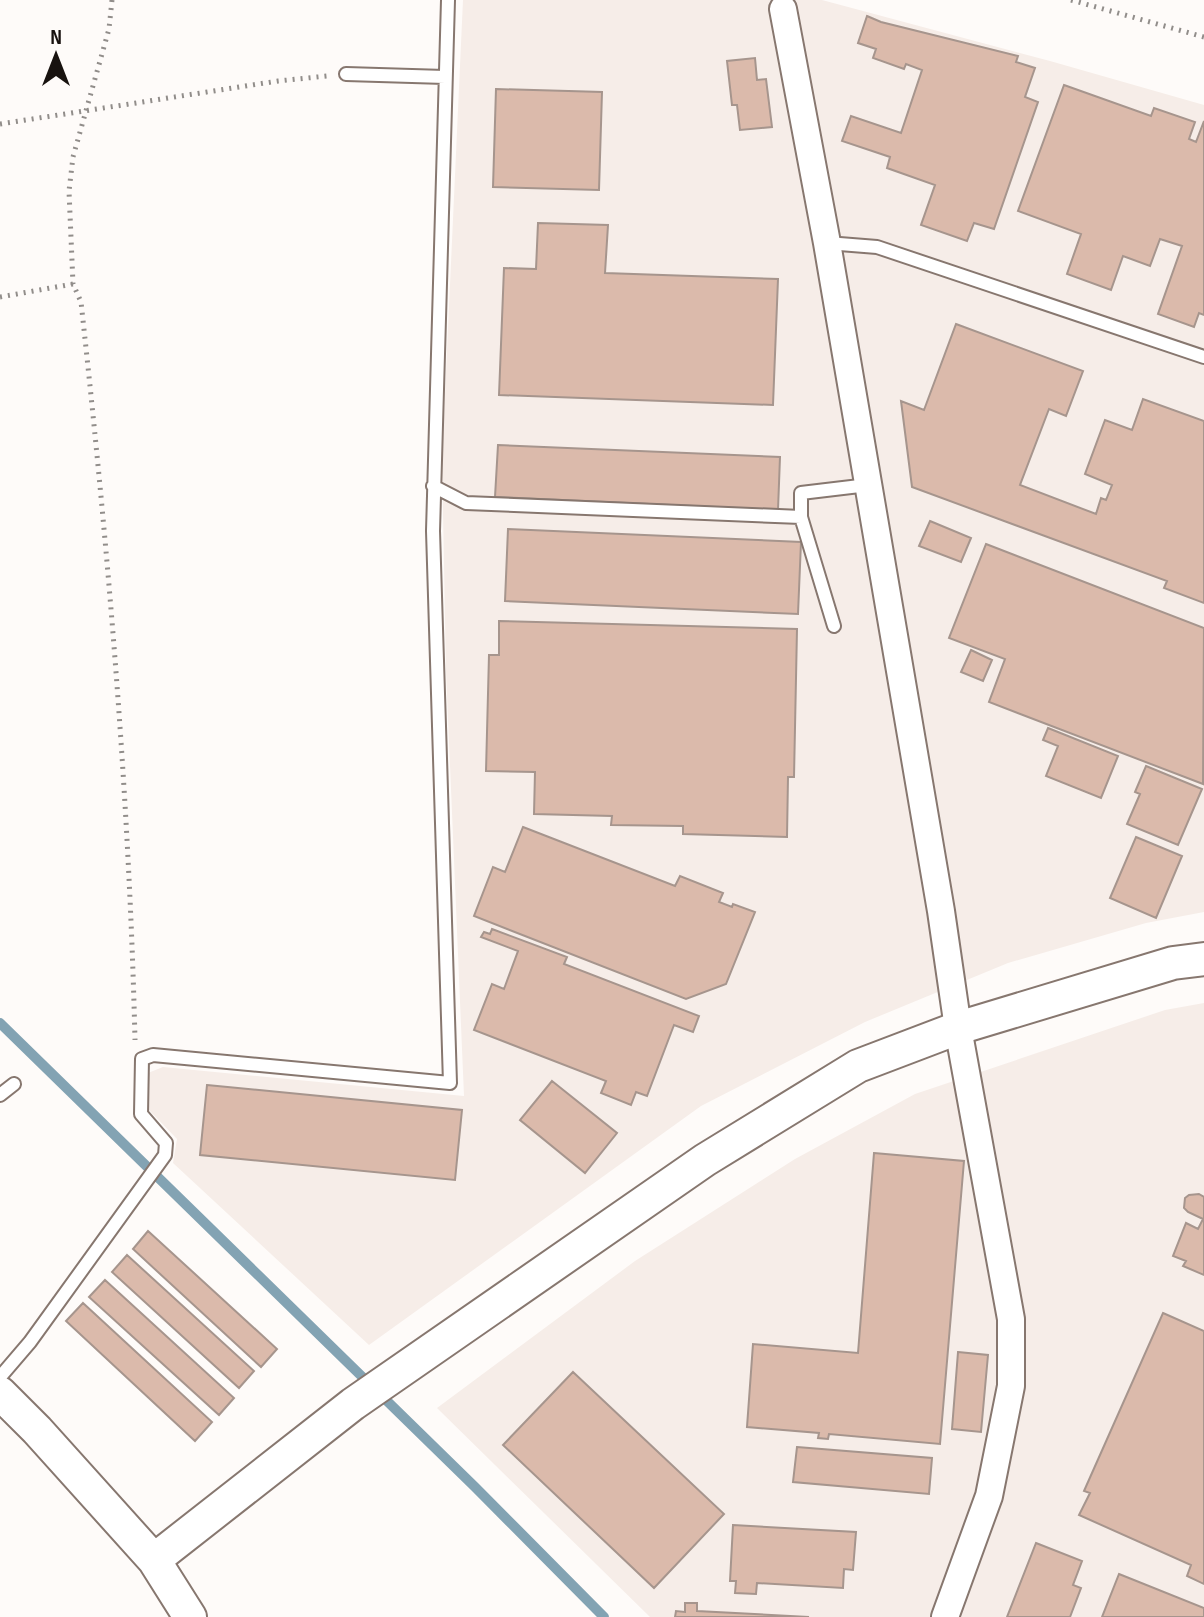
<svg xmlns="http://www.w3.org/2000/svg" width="1204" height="1617" font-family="'Sofia Sans Condensed',sans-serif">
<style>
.built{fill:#f6ede8}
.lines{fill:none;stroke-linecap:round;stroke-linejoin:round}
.stream{stroke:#83a3b3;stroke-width:10}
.building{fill:#dbbaab;stroke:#a6958d;stroke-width:2}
.service-casing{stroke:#87776f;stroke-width:16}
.minor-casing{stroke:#87776f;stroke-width:30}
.tertiary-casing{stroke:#87776f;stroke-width:36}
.path{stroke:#918d8a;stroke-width:5;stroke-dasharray:2 6;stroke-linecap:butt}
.service{stroke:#fff;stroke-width:12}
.minor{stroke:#fff;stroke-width:26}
.tertiary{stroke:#fff;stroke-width:32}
</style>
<rect width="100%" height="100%" fill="#fefbf9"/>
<!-- built -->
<path class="built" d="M 463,0 L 822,0 L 1050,61 L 1204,105 L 1204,912 L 1146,923 L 1008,963 L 865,1022 L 701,1106 L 369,1345 L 173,1163 L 177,1139 L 149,1110 L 148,1073 L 163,1067 L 464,1096 L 446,671 L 442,460 Z
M 1204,1003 L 1204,1617 L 650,1617 L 437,1408 L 635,1261 L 795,1159 L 915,1094 L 1165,1010 Z"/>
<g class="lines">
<!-- stream -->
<path class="stream" d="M 0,1023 L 475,1487 L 604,1617"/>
</g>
<!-- building -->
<path class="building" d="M 867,16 L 881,22 L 1018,56 L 1016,62 L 1035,68 L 1025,97 L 1038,102 L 994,229 L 974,223 L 967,241 L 921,225 L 935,185 L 887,168 L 890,157 L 842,141 L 851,116 L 901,133 L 922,70 L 906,64 L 904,69 L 873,58 L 876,49 L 858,43 Z
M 755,58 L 757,80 L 766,79 L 772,127 L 740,130 L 737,105 L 732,105 L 727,61 Z
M 1064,85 L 1151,116 L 1154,108 L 1195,122 L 1189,139 L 1196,142 L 1204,121 L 1204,315 L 1199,313 L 1194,327 L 1158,314 L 1182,246 L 1160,239 L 1150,266 L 1123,256 L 1111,290 L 1067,274 L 1081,234 L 1018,211 Z
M 496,89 L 602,92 L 599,190 L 493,187 Z
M 538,223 L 608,225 L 605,273 L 778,279 L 773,405 L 499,395 L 504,268 L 536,269 Z
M 956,324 L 1083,371 L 1066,416 L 1049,409 L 1020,485 L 1096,514 L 1101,498 L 1106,500 L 1112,485 L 1085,474 L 1105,420 L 1132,430 L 1143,399 L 1204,421 L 1204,603 L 1164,588 L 1167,581 L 912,487 L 901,401 L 924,410 Z
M 498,445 L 780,457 L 778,510 L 495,497 Z
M 930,521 L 971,538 L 961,562 L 919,546 Z
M 508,529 L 801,542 L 798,614 L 505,601 Z
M 986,544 L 1204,628 L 1203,784 L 989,702 L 1005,659 L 949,638 Z
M 499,621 L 797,629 L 794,777 L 788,777 L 787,837 L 683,834 L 683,826 L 611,825 L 612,816 L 534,814 L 535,772 L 486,771 L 489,655 L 499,655 Z
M 971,650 L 992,660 L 983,681 L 961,672 Z
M 1048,728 L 1118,756 L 1101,798 L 1046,776 L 1058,746 L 1043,740 Z
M 1146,766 L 1202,789 L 1178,845 L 1127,824 L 1140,794 L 1135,792 Z
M 523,827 L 675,886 L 680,876 L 723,893 L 719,902 L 732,907 L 733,904 L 755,912 L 726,984 L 686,999 L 474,916 L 493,867 L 505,872 Z
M 1136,837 L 1182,856 L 1156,918 L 1110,898 Z
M 492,929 L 567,957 L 564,964 L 699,1016 L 693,1032 L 674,1025 L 647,1096 L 636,1092 L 631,1105 L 601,1093 L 606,1081 L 474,1030 L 492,984 L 504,989 L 518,951 L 481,937 L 484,932 L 490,934 Z
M 552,1081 L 617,1133 L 585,1173 L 520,1120 Z
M 207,1085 L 462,1110 L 455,1180 L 200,1155 Z
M 874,1153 L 964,1161 L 940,1444 L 829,1434 L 828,1439 L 818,1438 L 819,1433 L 747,1427 L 753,1344 L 858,1353 Z
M 1199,1194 L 1204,1197 L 1204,1275 L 1183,1266 L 1186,1261 L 1173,1256 L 1186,1223 L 1198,1229 L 1203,1219 L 1188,1212 L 1184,1208 L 1185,1198 L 1189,1195 Z
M 148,1231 L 277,1349 L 261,1367 L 133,1249 Z
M 127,1255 L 254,1371 L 239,1388 L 112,1272 Z
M 105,1280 L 234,1398 L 219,1415 L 89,1297 Z
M 83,1303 L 212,1422 L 195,1441 L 66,1321 Z
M 1163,1313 L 1204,1331 L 1204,1584 L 1187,1576 L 1191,1565 L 1079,1515 L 1090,1493 L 1084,1491 Z
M 958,1352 L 988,1355 L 981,1432 L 952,1429 Z
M 573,1372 L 724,1514 L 654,1588 L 503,1445 Z
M 797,1447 L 932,1458 L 929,1494 L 793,1482 Z
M 733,1525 L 856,1532 L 853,1570 L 844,1569 L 843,1588 L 757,1583 L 756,1594 L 735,1593 L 736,1581 L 730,1581 Z
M 1036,1543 L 1082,1561 L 1073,1585 L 1081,1588 L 1070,1617 L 1007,1617 Z
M 1119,1574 L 1204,1608 L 1204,1617 L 1102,1617 Z
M 685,1603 L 697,1603 L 697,1611 L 809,1617 L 675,1617 L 676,1611 L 685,1612 Z"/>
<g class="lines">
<defs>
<path id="service" d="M 346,74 L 445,77
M 827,243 L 877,247 L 1204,357
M 433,486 L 466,503 L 801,517 L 834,626
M 801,517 L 801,493 L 868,485
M 0,1095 L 14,1084
M 0,1377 L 30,1342 L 165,1155 L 166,1143 L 141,1114 L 142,1059 L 153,1055 L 450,1083 L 433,531 L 448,0"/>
<path id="minor" d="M 783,9 L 827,243 L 941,911 L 958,1028 L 1011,1319 L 1011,1386 L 989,1496 L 945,1617"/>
<path id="tertiary" d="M 0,1393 L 37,1430 L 154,1560 L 190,1617
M 154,1560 L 353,1404 L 705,1160 L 858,1066 L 958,1028 L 1173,963 L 1204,959"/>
</defs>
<!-- service casing -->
<use href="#service" class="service-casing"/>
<!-- minor casing -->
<use href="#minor" class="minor-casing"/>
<!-- tertiary casing -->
<use href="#tertiary" class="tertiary-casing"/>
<!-- path -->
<path class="path" d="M 112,0 L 109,29 L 73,157 L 69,191 L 73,284 L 81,302 C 108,547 129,793 135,1040
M 1071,0 L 1204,37
M 0,124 L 278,81 L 327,76
M 0,297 L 73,284"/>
<!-- service -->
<use href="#service" class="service"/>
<!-- minor -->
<use href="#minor" class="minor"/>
<!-- tertiary -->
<use href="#tertiary" class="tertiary"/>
</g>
<!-- north arrow -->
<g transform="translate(56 56)" stroke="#fefbf9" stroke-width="6" paint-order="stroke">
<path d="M0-6L14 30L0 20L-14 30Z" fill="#18120f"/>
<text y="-12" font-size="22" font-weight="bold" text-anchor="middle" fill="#18120f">N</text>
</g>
</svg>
